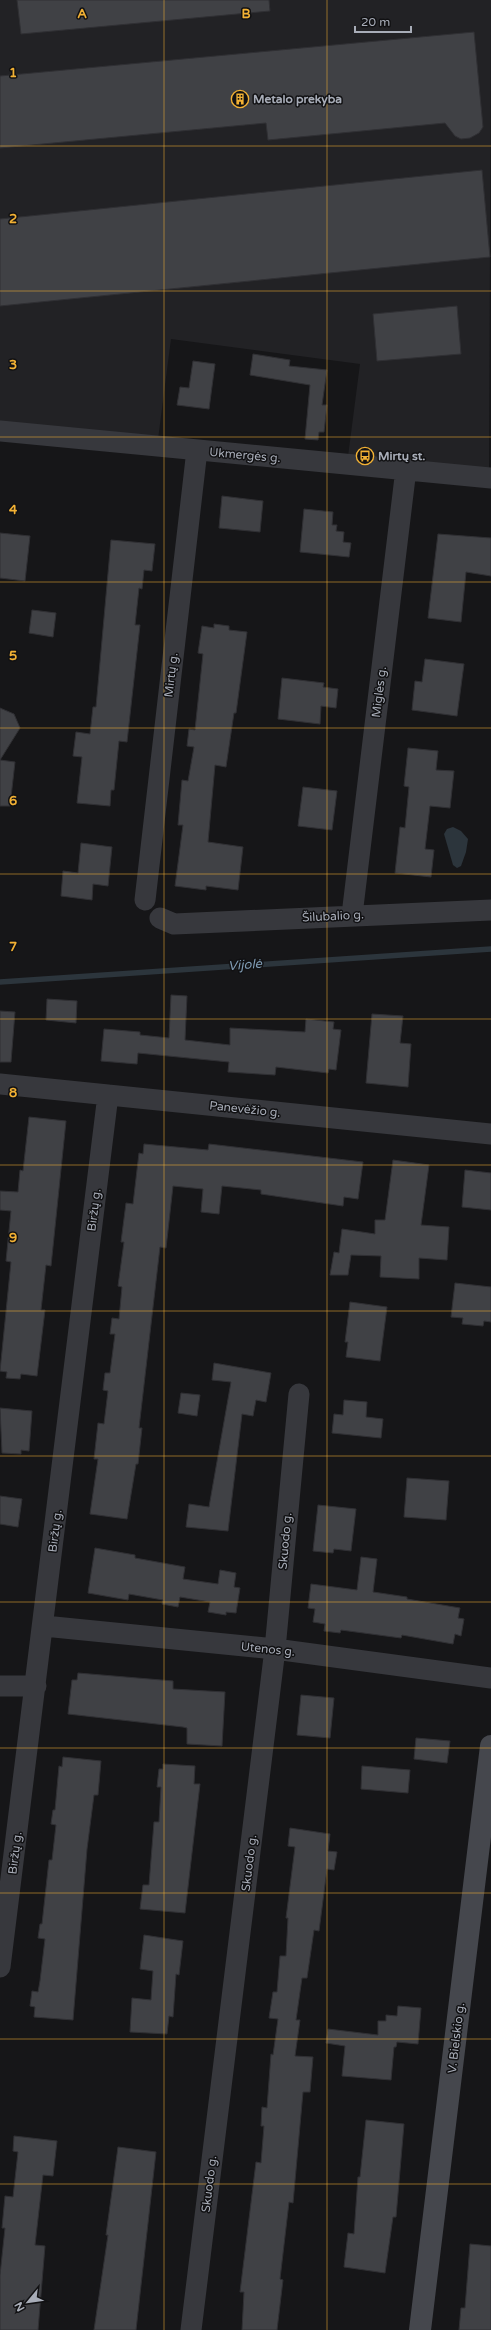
<svg xmlns="http://www.w3.org/2000/svg" width="491" height="2330" font-family="'Varela Round',sans-serif">
<style>
.built{fill:#222225}
.water{fill:#2c353c}
.lines{fill:none;stroke-linecap:round;stroke-linejoin:round}
.stream{stroke:#2c353c;stroke-width:5.5}
.building{fill:#404145;stroke:#303034}
.street{stroke:#37383d;stroke-width:21}
.secondary{stroke:#45474d;stroke-width:22}
.grid{fill:none;stroke:#f2b134;stroke-width:1;stroke-opacity:0.55}
.labels{text-anchor:middle;dominant-baseline:central;stroke-width:3;stroke-linejoin:round;paint-order:stroke}
.poi-label{font-size:12px;font-weight:bold;fill:#a8adb8;stroke:#111113;text-anchor:start}
.street-label{font-size:12px;fill:#a8adb8;stroke:#111113}
.water-label{font-size:13px;font-style:italic;fill:#7f9bb3;stroke:#111113}
.grid-label{font-size:13px;text-anchor:middle;font-weight:bold;fill:#f2b134;stroke:#111113;stroke-width:3;stroke-linejoin:round;paint-order:stroke}
</style>
<rect width="100%" height="100%" fill="#161618"/>
<!-- built -->
<path class="built" d="M 0,0 L 491,0 L 489,478 L 347,464 L 360,364 L 171,339 L 157,447 L 0,431 Z"/>
<!-- water -->
<path class="water" d="M 453,827 L 461,831 L 468,839 L 466,852 L 461,866 L 457,868 L 453,865 L 444,834 L 447,829 Z"/>
<g class="lines">
<!-- stream -->
<path class="stream" d="M 0,982 L 491,949"/>
</g>
<!-- building -->
<path class="building" d="M 17,0 L 269,0 L 270,11 L 21,34 Z
M 474,32 L 483,127 L 479,133 L 470,138 L 461,139 L 455,136 L 445,123 L 268,140 L 266,123 L 0,148 L 0,76 Z
M 482,170 L 490,257 L 0,306 L 0,219 Z
M 457,306 L 461,354 L 377,361 L 373,314 Z
M 253,354 L 290,360 L 289,366 L 327,370 L 322,405 L 327,405 L 324,432 L 319,432 L 318,440 L 305,439 L 310,385 L 250,375 Z
M 193,361 L 215,364 L 209,409 L 177,405 L 180,387 L 189,388 Z
M 222,496 L 263,501 L 260,532 L 219,528 Z
M 304,509 L 333,512 L 332,525 L 337,525 L 336,531 L 344,532 L 343,542 L 351,543 L 349,557 L 300,552 Z
M 0,533 L 30,536 L 25,581 L 0,578 Z
M 438,534 L 491,538 L 491,576 L 466,572 L 461,622 L 428,618 Z
M 111,540 L 155,544 L 152,571 L 144,570 L 142,589 L 139,588 L 135,625 L 140,625 L 127,742 L 119,741 L 114,790 L 111,790 L 110,806 L 77,803 L 82,757 L 73,756 L 76,732 L 90,734 L 93,707 L 96,707 Z
M 32,610 L 56,613 L 53,637 L 29,633 Z
M 214,624 L 229,626 L 229,630 L 247,632 L 236,713 L 234,713 L 226,767 L 215,765 L 208,842 L 243,847 L 238,890 L 206,886 L 206,890 L 175,886 L 183,825 L 178,825 L 182,780 L 188,781 L 194,747 L 187,746 L 189,729 L 195,730 L 203,654 L 198,653 L 202,626 L 214,628 Z
M 425,659 L 464,664 L 457,716 L 412,710 L 415,681 L 422,682 Z
M 282,678 L 324,683 L 323,687 L 338,689 L 336,708 L 321,706 L 320,724 L 278,719 Z
M 0,708 L 14,714 L 20,728 L 0,760 L 15,762 L 10,806 L 0,806 Z
M 408,748 L 438,751 L 436,770 L 454,771 L 450,808 L 430,806 L 425,849 L 434,850 L 431,877 L 395,873 L 400,827 L 405,828 L 409,787 L 404,786 Z
M 303,787 L 337,791 L 332,830 L 298,826 Z
M 81,843 L 112,847 L 108,886 L 93,884 L 92,900 L 61,896 L 63,871 L 78,873 Z
M 171,995 L 187,996 L 185,1040 L 230,1045 L 230,1028 L 305,1032 L 306,1019 L 334,1022 L 333,1029 L 341,1030 L 336,1070 L 329,1069 L 328,1073 L 276,1067 L 275,1075 L 228,1072 L 229,1062 L 138,1053 L 137,1064 L 101,1061 L 104,1029 L 140,1032 L 140,1035 L 169,1038 Z
M 47,999 L 77,1001 L 76,1023 L 46,1020 Z
M 0,1011 L 15,1012 L 11,1062 L 0,1062 Z
M 372,1014 L 403,1016 L 400,1043 L 411,1044 L 408,1087 L 366,1083 Z
M 29,1117 L 66,1121 L 51,1266 L 46,1265 L 41,1310 L 45,1310 L 37,1376 L 21,1374 L 20,1379 L 6,1378 L 7,1372 L 0,1371 L 11,1262 L 6,1261 L 11,1211 L 0,1210 L 0,1191 L 18,1192 L 20,1170 L 23,1171 Z
M 144,1144 L 208,1150 L 209,1144 L 363,1162 L 358,1199 L 344,1197 L 343,1206 L 261,1194 L 261,1190 L 222,1186 L 219,1214 L 201,1212 L 203,1189 L 173,1186 L 166,1248 L 160,1247 L 139,1428 L 142,1428 L 138,1464 L 136,1464 L 127,1519 L 90,1514 L 98,1459 L 94,1459 L 98,1423 L 104,1424 L 108,1391 L 103,1390 L 105,1373 L 110,1373 L 115,1334 L 110,1334 L 112,1318 L 119,1319 L 122,1287 L 118,1286 L 124,1242 L 121,1242 L 126,1203 L 133,1204 L 139,1153 L 143,1154 Z
M 393,1160 L 429,1165 L 421,1225 L 449,1227 L 447,1260 L 419,1258 L 419,1279 L 380,1277 L 381,1256 L 351,1255 L 348,1275 L 330,1275 L 334,1252 L 339,1253 L 342,1229 L 375,1234 L 375,1220 L 385,1220 Z
M 465,1170 L 491,1173 L 491,1210 L 462,1207 Z
M 455,1283 L 491,1287 L 491,1322 L 484,1321 L 483,1326 L 462,1324 L 463,1318 L 451,1317 Z
M 350,1302 L 387,1307 L 380,1361 L 346,1357 L 348,1342 L 345,1342 Z
M 214,1363 L 271,1373 L 266,1402 L 256,1400 L 253,1416 L 242,1414 L 228,1531 L 186,1527 L 189,1504 L 209,1507 L 231,1382 L 212,1380 Z
M 181,1393 L 200,1395 L 197,1416 L 178,1413 Z
M 344,1400 L 367,1402 L 366,1417 L 383,1419 L 381,1438 L 332,1433 L 334,1414 L 343,1415 Z
M 0,1408 L 32,1411 L 29,1451 L 21,1450 L 21,1454 L 2,1453 Z
M 407,1478 L 449,1481 L 446,1520 L 404,1517 Z
M 0,1496 L 22,1499 L 18,1527 L 0,1524 Z
M 318,1505 L 356,1509 L 351,1551 L 334,1549 L 333,1553 L 313,1551 Z
M 95,1548 L 135,1555 L 135,1558 L 185,1567 L 183,1579 L 218,1584 L 220,1570 L 236,1573 L 234,1587 L 240,1588 L 236,1613 L 226,1612 L 226,1615 L 208,1612 L 210,1602 L 180,1597 L 178,1607 L 162,1604 L 163,1600 L 129,1594 L 128,1600 L 88,1593 Z
M 361,1557 L 377,1559 L 373,1592 L 407,1597 L 407,1599 L 460,1608 L 458,1618 L 464,1619 L 461,1636 L 455,1634 L 453,1644 L 402,1635 L 401,1638 L 341,1630 L 340,1633 L 324,1631 L 325,1624 L 313,1622 L 315,1609 L 308,1608 L 311,1584 L 357,1590 Z
M 78,1673 L 173,1681 L 173,1689 L 225,1692 L 222,1746 L 187,1744 L 187,1728 L 183,1727 L 68,1714 L 72,1680 L 77,1680 Z
M 301,1695 L 334,1698 L 330,1738 L 297,1735 Z
M 416,1738 L 450,1741 L 447,1763 L 414,1759 Z
M 63,1757 L 101,1761 L 98,1795 L 94,1795 L 87,1849 L 73,2020 L 34,2017 L 35,2007 L 30,2006 L 32,1991 L 38,1992 L 40,1981 L 45,1939 L 38,1938 L 40,1924 L 42,1924 L 49,1860 L 52,1860 L 56,1825 L 51,1824 L 53,1810 L 55,1810 L 59,1766 L 62,1767 Z
M 163,1764 L 195,1766 L 194,1784 L 200,1784 L 185,1913 L 140,1909 L 143,1885 L 149,1885 L 154,1822 L 159,1822 L 161,1787 L 157,1787 L 159,1769 L 163,1769 Z
M 362,1766 L 410,1770 L 408,1793 L 361,1789 Z
M 290,1828 L 330,1834 L 328,1851 L 337,1852 L 334,1870 L 327,1869 L 319,1931 L 314,1930 L 307,1978 L 302,1978 L 296,2020 L 300,2020 L 295,2056 L 313,2057 L 310,2092 L 303,2092 L 293,2203 L 289,2202 L 280,2279 L 283,2280 L 277,2330 L 242,2330 L 244,2292 L 240,2292 L 256,2162 L 261,2163 L 264,2126 L 261,2126 L 262,2107 L 267,2108 L 271,2054 L 273,2055 L 278,2019 L 269,2018 L 273,1992 L 277,1992 L 280,1956 L 286,1956 L 288,1918 L 286,1918 L 295,1847 L 288,1846 Z
M 144,1935 L 183,1941 L 179,1975 L 176,1974 L 173,2017 L 169,2016 L 167,2034 L 130,2032 L 132,1998 L 151,2000 L 153,1971 L 140,1969 Z
M 398,2006 L 421,2008 L 418,2044 L 397,2042 L 396,2047 L 394,2047 L 391,2080 L 342,2076 L 345,2046 L 326,2043 L 328,2029 L 378,2035 L 378,2021 L 386,2021 L 386,2015 L 397,2016 Z
M 366,2120 L 404,2124 L 396,2217 L 393,2217 L 385,2273 L 344,2267 L 348,2233 L 354,2234 L 358,2177 L 360,2177 Z
M 14,2136 L 57,2141 L 53,2176 L 43,2175 L 35,2245 L 45,2246 L 38,2330 L 0,2330 L 0,2275 L 5,2228 L 2,2228 L 5,2196 L 13,2197 L 18,2152 L 13,2151 Z
M 118,2147 L 156,2152 L 136,2330 L 94,2330 L 108,2235 L 106,2235 Z
M 470,2244 L 491,2246 L 491,2330 L 459,2330 L 461,2308 L 465,2308 Z"/>
<g class="lines">
<!-- street -->
<path class="street" d="M 0,431 L 491,478
M 145,900 L 197,450
M 352,915 L 406,469
M 160,918 L 174,924 L 491,910
M 0,1084 L 491,1134
M 44,1626 L 275,1649 L 491,1678
M 0,1686 L 36,1686
M 0,1967 L 108,1095
M 191,2330 L 275,1649 L 299,1394"/>
<!-- secondary -->
<path class="secondary" d="M 420,2330 L 491,1746"/>
</g>
<!-- grid -->
<path class="grid" d="M 164,0 L 164,2330M 327,0 L 327,2330M 0,146 L 491,146M 0,291 L 491,291M 0,437 L 491,437M 0,582 L 491,582M 0,728 L 491,728M 0,874 L 491,874M 0,1019 L 491,1019M 0,1165 L 491,1165M 0,1311 L 491,1311M 0,1456 L 491,1456M 0,1602 L 491,1602M 0,1748 L 491,1748M 0,1893 L 491,1893M 0,2039 L 491,2039M 0,2184 L 491,2184"/>
<!-- icons -->
<defs>
<symbol id="building-ring" viewBox="-11 -11 22 22"><circle r="9.5" fill="#111113" stroke="#f2b134" stroke-width="1.5"/><path d="M-4-6H4V6H1V3H-1V6H-4ZM-2.5-4.3h1.7v1.8h-1.7ZM.8-4.3h1.7v1.8H.8ZM-2.5-1h1.7V.8h-1.7ZM.8-1h1.7V.8H.8Z" fill="#f2b134"/></symbol>
<symbol id="bus-ring" viewBox="-11 -11 22 22"><circle r="9.5" fill="#111113" stroke="#f2b134" stroke-width="1.5"/><path d="M-5-6H5V4H4V6H2V4H-2V6H-4V4H-5ZM-3.5-4V0h7V-4ZM-3.5 1.2v1.5H-2V1.2ZM2 1.2v1.5H3.5V1.2Z" fill="#f2b134"/></symbol>
</defs>
<g fill-rule="evenodd">
<use href="#building-ring" x="230" y="89" width="20" height="20"/>
<use href="#bus-ring" x="355" y="446" width="20" height="20"/>
</g>
<g class="labels">
<!-- poi labels -->
<g class="poi-label">
<text x="253" y="99">Metalo prekyba</text>
<text x="378" y="456">Mirtų st.</text>
</g>
<!-- street labels -->
<g class="street-label">
<text transform="translate(245 455) rotate(5)">Ukmergės g.</text>
<text transform="translate(171 675) rotate(-83)">Mirtų g.</text>
<text transform="translate(379 692) rotate(-83)">Miglės g.</text>
<text transform="translate(333 916) rotate(-3)">Šilubalio g.</text>
<text transform="translate(245 1109) rotate(6)">Panevėžio g.</text>
<text transform="translate(94 1210) rotate(-83)">Biržų g.</text>
<text transform="translate(55 1531) rotate(-83)">Biržų g.</text>
<text transform="translate(285 1541) rotate(-85)">Skuodo g.</text>
<text transform="translate(268 1649) rotate(6)">Utenos g.</text>
<text transform="translate(15 1853) rotate(-83)">Biržų g.</text>
<text transform="translate(249 1863) rotate(-83)">Skuodo g.</text>
<text transform="translate(456 2038) rotate(-83)">V. Bielskio g.</text>
<text transform="translate(209 2184) rotate(-83)">Skuodo g.</text>
</g>
<!-- water labels -->
<g class="water-label">
<text transform="translate(245 965) rotate(-4)">Vijolė</text>
</g>
</g>
<g class="grid-label">
<text x="82" y="18">A</text>
<text x="246" y="18">B</text>
<text x="13" y="77">1</text>
<text x="13" y="223">2</text>
<text x="13" y="369">3</text>
<text x="13" y="514">4</text>
<text x="13" y="660">5</text>
<text x="13" y="805">6</text>
<text x="13" y="951">7</text>
<text x="13" y="1097">8</text>
<text x="13" y="1242">9</text>
</g>
<!-- north arrow -->
<g transform="translate(28 2302) rotate(241)" stroke="#111113" stroke-width="3" paint-order="stroke">
<path d="M0-3L7 15L0 10L-7 15Z" fill="#a8adb8"/>
<text y="-6" font-size="11" font-weight="bold" text-anchor="middle" fill="#a8adb8">N</text>
</g>
<!-- scale -->
<path d="M355 26v6h56v-6" fill="none" stroke="#a8adb8" stroke-width="2"/>
<text x="361" y="26" font-size="12" fill="#a8adb8" stroke="#111113" stroke-width="3" paint-order="stroke">20 m</text>
</svg>
